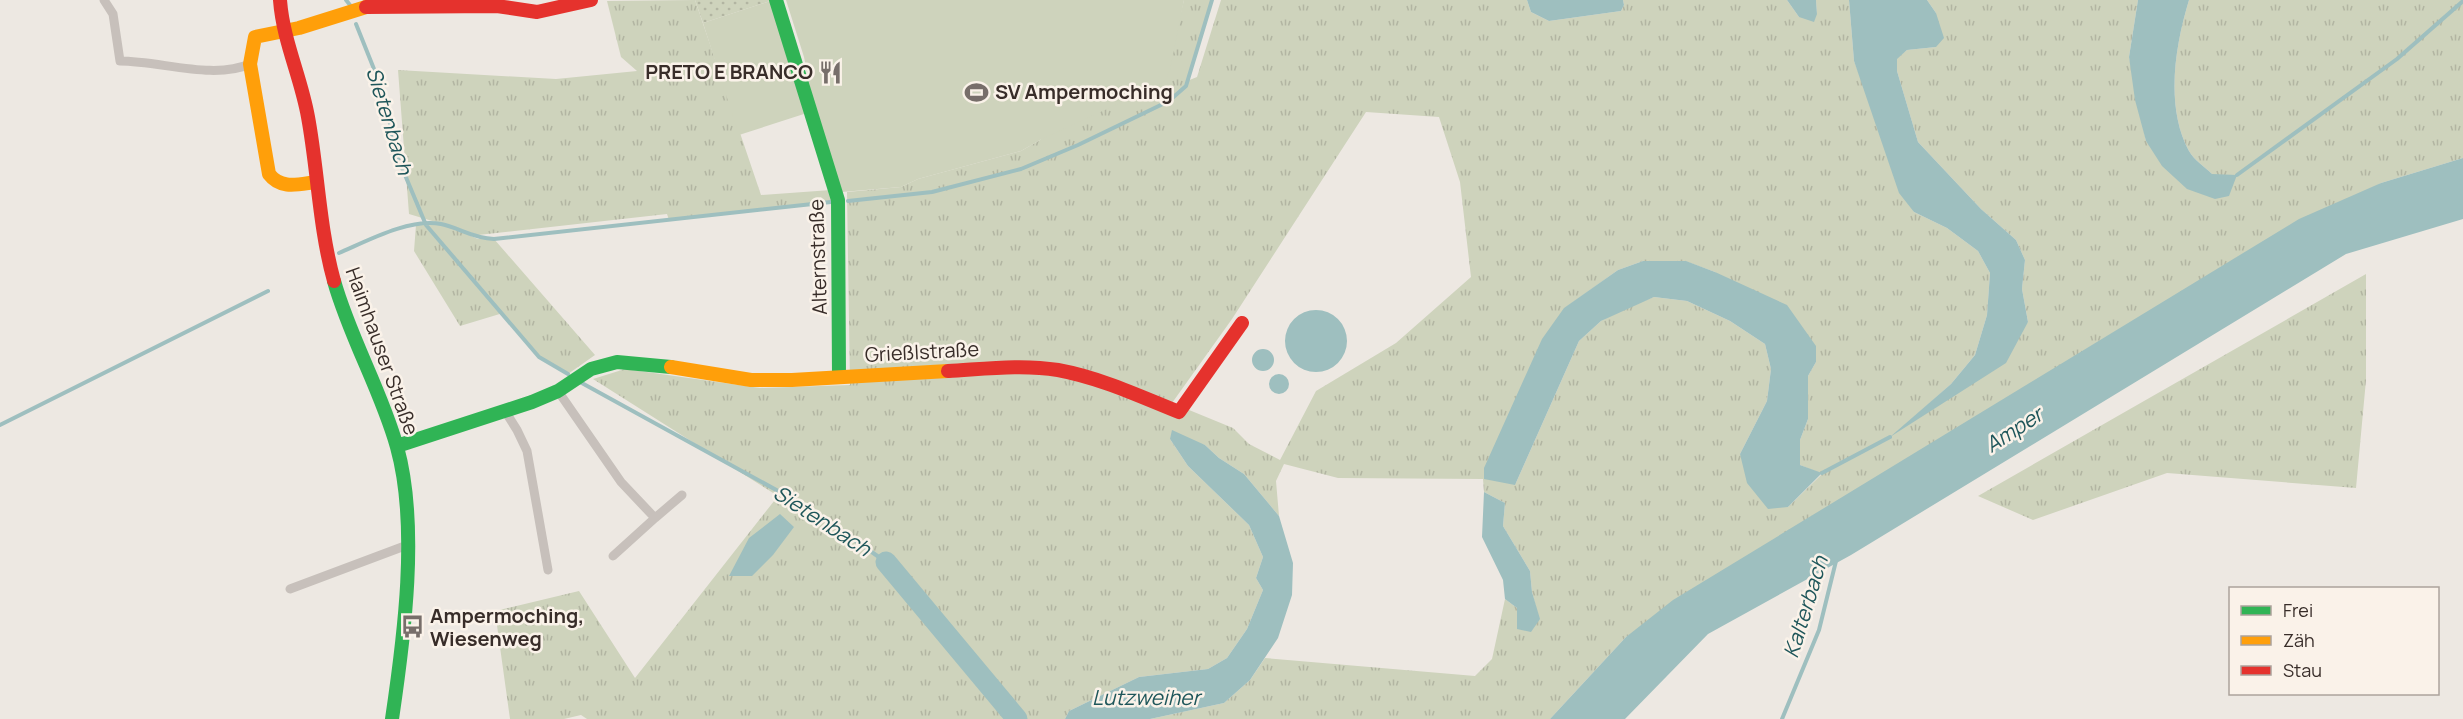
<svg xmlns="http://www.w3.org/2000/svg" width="2463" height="719" viewBox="0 0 2463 719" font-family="Manrope,sans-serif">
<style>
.grass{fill:url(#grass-tufts);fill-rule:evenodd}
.park{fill:url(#park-dots)}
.pitch{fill:#ced3bc}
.water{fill:#9ebfbf}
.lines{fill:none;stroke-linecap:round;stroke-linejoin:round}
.stream{stroke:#9ebfbf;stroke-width:4}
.river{stroke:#9ebfbf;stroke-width:21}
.street{stroke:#c7c0bb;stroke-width:9}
.fast{stroke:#30b455;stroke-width:14}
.slow{stroke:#ff9f0a;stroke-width:14}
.jam{stroke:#e5322d;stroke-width:14}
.labels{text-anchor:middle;stroke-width:5;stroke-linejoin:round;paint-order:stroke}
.poi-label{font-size:20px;font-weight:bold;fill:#382d29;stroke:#faf2e9;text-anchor:start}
.street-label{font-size:20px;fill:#382d29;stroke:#faf2e9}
.water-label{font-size:21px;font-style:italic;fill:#1e565a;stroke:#faf2e9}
</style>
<defs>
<pattern id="grass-tufts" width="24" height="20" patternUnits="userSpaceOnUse" patternTransform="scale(1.5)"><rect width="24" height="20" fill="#ced3bc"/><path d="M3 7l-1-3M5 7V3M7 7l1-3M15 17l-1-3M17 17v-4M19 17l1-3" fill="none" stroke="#b2b5a2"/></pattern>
<pattern id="park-dots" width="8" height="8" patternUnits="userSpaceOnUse" patternTransform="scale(1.5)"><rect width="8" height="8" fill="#ced3bc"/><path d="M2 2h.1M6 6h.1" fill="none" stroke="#b2b5a2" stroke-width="1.8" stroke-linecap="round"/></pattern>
</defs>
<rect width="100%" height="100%" fill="#ede8e2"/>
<!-- grass -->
<path class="grass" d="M 695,0 L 761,195 L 831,190 L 831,202 L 669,220 L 667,214 L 478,235 L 446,225 L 478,239 L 494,239 L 595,355 L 568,374 L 541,358 L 503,313 L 460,326 L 414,251 L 416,225 L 439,223 L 409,214 L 398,70 L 556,79 L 637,71 L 621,57 L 607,1 Z
M 1184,0 L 1212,0 L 1187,81 L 1197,77 L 1221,0 L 1527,0 L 1531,12 L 1549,21 L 1621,11 L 1624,5 L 1623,0 L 1787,0 L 1799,17 L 1817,14 L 1816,0 L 1849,0 L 1854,61 L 1914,212 L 1947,228 L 1978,251 L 1990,273 L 1987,315 L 1975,355 L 1951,384 L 1895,434 L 2028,322 L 2022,289 L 2025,260 L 2016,240 L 1981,209 L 1918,142 L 1897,71 L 1897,58 L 1907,50 L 1936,47 L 1936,13 L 1927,0 L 2138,0 L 2129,57 L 2146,141 L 2212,174 C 2205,167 2194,160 2189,151 C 2165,107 2175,46 2189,0 L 2463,0 L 2463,158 L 2381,183 L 1626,637 L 1550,719 L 1150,719 L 1224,703 L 1250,680 L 1265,658 L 1475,676 L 1492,659 L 1505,599 L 1517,608 L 1539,619 L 1532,592 L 1530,571 L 1503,526 L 1505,503 L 1484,492 L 1483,479 L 1338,478 L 1284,464 L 1276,481 L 1279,516 L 1244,474 L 1219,458 L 1205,445 L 1170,439 L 1188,466 L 1249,525 L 1263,557 L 1256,578 L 1263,590 L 1247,629 L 1227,658 L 1208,669 L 1139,677 L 1069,711 L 1065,719 L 587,719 L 581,715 L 564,719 L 510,719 L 495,611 L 579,591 L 635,678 L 778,496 L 593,379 L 625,369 L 760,388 L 850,385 L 847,192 L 901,187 L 918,179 L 1021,151 L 1040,140 L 1178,24 ZM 1366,112 L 1439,117 L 1460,182 L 1471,277 L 1396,343 L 1316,391 L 1280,460 L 1249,444 L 1233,428 L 1172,403 L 1232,319 ZM 1643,261 L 1685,261 L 1715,272 L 1816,362 L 1808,376 L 1808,419 L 1800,440 L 1800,465 L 1822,474 L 1788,507 L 1740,454 L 1767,401 L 1771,369 L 1765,344 L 1730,321 L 1687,301 L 1654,297 L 1627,307 L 1601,321 L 1579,341 L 1515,485 L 1565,308 L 1618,270 Z
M 2366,274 L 2366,380 L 2356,488 L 2167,473 L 2033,520 L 1978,496 Z"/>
<!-- park -->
<path class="park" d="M 695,0 L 770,0 L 770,1 L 703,23 Z"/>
<!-- pitch -->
<path class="pitch" d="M 786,0 L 1184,0 L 1170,70 L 1165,81 L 1152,88 L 1040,140 L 1021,151 L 918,179 L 901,187 L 842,192 L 812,97 L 804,57 Z
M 770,1 L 807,113 L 739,135 L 703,23 Z"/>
<!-- water -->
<path class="water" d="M 1527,0 L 1623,0 L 1624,5 L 1621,11 L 1549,21 L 1531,12 Z
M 1787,0 L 1816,0 L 1817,14 L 1814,22 L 1799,17 Z
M 1849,0 L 1927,0 L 1936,13 L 1944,38 L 1936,47 L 1907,50 L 1897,59 L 1897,71 L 1918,142 L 1981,209 L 2016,240 L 2025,260 L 2022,289 L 2028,322 L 2006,363 L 1890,437 L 1951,384 L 1975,355 L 1987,315 L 1990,273 L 1978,251 L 1947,228 L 1914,212 L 1899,193 L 1854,61 Z
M 2138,0 L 2189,0 C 2175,46 2165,107 2189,151 C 2194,160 2205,167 2212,174 L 2237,175 L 2229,196 L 2215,199 L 2187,189 L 2162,166 L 2146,141 L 2135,100 L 2129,57 Z
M 2463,158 L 2463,219 L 2346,254 L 1851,555 L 1708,634 L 1625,719 L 1550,719 L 1626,637 L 1673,600 L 2299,219 L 2381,183 Z
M 1643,261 L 1686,261 L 1715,272 L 1787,305 L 1816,346 L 1816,362 L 1808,376 L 1808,419 L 1800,440 L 1800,465 L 1822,473 L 1788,507 L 1768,509 L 1747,483 L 1740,454 L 1767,401 L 1771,369 L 1765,344 L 1730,321 L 1687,301 L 1654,297 L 1601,321 L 1579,341 L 1515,485 L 1484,479 L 1484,468 L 1542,339 L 1564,308 L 1618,270 Z
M1285 341a31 31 0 1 1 62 0a31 31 0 1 1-62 0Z
M1252 360a11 11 0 1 1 22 0a11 11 0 1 1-22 0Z
M1269 384a10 10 0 1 1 20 0a10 10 0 1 1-20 0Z
M 1172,430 L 1205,445 L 1219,458 L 1244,474 L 1279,516 L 1293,563 L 1292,595 L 1278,638 L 1250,680 L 1224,703 L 1150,719 L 1065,719 L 1069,711 L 1139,677 L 1208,669 L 1227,658 L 1247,629 L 1263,590 L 1256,578 L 1263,557 L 1249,525 L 1188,466 L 1170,439 Z
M 1484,492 L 1505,503 L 1503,526 L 1530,571 L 1532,592 L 1540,619 L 1531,632 L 1517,629 L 1517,608 L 1505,599 L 1503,580 L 1482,537 Z
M 780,514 L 794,527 L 773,555 L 752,576 L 729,576 L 749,538 Z"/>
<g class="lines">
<!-- stream -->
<path class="stream" d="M 346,0 L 350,5
M 356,24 L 388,104 L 392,144 L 426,225 L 539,357 L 568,374
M 2237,175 L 2397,59 L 2463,1
M 848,201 L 932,192 L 1021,169 L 1078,145 L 1169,101 L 1186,86 L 1212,0
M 339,253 C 367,241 409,218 441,224 C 460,228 472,238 494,239 L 831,202
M 580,382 L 809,508 L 886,562
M 0,425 L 268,291
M 1822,473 L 1890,437
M 1782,719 L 1819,630 L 1836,561"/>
<!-- river -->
<path class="river" d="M 886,562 L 1017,719"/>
<!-- street -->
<path class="street" d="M 104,0 L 113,14 L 120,61 C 161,61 213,80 250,64
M 558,391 L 621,482 L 655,518 L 613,556
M 505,411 L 517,430 L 527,451 L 548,570
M 655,518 L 682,495
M 290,589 L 402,547 L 408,549"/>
<!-- fast -->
<path class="fast" d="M 776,0 L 838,200 L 839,376
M 334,281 C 350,338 381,390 397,447 C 419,526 404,638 392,719
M 397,446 L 532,402 L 558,391 L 591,369 L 617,362 L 671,367"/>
<!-- slow -->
<path class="slow" d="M 316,182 C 299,184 281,190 269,174 L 250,64 L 255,37 L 299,28 L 366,7
M 671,367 L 751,380 L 792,380 L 948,371"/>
<!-- jam -->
<path class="jam" d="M 280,0 C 283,41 301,77 308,117 C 318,171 319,227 334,281
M 366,7 L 497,6 L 537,12 L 591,0
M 948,371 C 984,369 1022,364 1058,370 C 1101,378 1139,396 1179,412 L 1242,323"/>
</g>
<!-- icons -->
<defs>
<symbol id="restaurant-bare" viewBox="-9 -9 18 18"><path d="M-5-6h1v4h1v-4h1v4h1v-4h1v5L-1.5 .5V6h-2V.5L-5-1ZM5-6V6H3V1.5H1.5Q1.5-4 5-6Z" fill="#776e6a" stroke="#faf2e9" stroke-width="2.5" paint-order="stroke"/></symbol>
<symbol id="stadium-bare" viewBox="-9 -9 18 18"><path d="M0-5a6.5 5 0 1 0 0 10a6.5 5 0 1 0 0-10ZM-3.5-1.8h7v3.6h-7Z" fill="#776e6a" stroke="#faf2e9" stroke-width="2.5" paint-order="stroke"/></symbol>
<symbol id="bus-bare" viewBox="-9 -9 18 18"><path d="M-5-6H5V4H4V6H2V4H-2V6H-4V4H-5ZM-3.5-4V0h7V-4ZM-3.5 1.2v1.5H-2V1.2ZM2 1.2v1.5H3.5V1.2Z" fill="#776e6a" stroke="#faf2e9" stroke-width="2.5" paint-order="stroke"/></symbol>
</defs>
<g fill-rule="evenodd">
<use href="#restaurant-bare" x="814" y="56" width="33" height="33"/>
<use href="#stadium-bare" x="960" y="76" width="33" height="33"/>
<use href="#bus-bare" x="396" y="610" width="33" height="33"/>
</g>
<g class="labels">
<!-- poi labels -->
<g class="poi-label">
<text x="813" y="79" text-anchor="end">PRETO E BRANCO</text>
<text x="995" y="99">SV Ampermoching</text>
<text x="430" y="623">Ampermoching,<tspan x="430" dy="23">Wiesenweg</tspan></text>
</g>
<!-- street labels -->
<g class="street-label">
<text transform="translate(818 257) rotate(-92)" y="7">Alternstraße</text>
<text transform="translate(382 351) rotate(70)" y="7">Haimhauser Straße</text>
<text transform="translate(922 352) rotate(-3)" y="7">Grießlstraße</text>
</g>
<!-- water labels -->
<g class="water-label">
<text transform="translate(389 121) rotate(73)" y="7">Sietenbach</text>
<text transform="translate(2014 430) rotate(-33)" y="7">Amper</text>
<text transform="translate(822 521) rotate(33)" y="7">Sietenbach</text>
<text transform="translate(1806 607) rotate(-73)" y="7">Kalterbach</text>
<text x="1146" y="705">Lutzweiher</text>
</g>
</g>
<!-- legend -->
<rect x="2229" y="587" width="210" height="108" fill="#faf2e9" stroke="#aca39c" stroke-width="1.5"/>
<rect x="2241" y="606" width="30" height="9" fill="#30b455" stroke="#aca39c" stroke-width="1.5"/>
<text x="2283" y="617" font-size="18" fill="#382d29">Frei</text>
<rect x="2241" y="636" width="30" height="9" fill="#ff9f0a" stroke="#aca39c" stroke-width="1.5"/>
<text x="2283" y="647" font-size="18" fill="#382d29">Zäh</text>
<rect x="2241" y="666" width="30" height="9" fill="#e5322d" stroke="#aca39c" stroke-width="1.5"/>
<text x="2283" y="677" font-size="18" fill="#382d29">Stau</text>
</svg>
